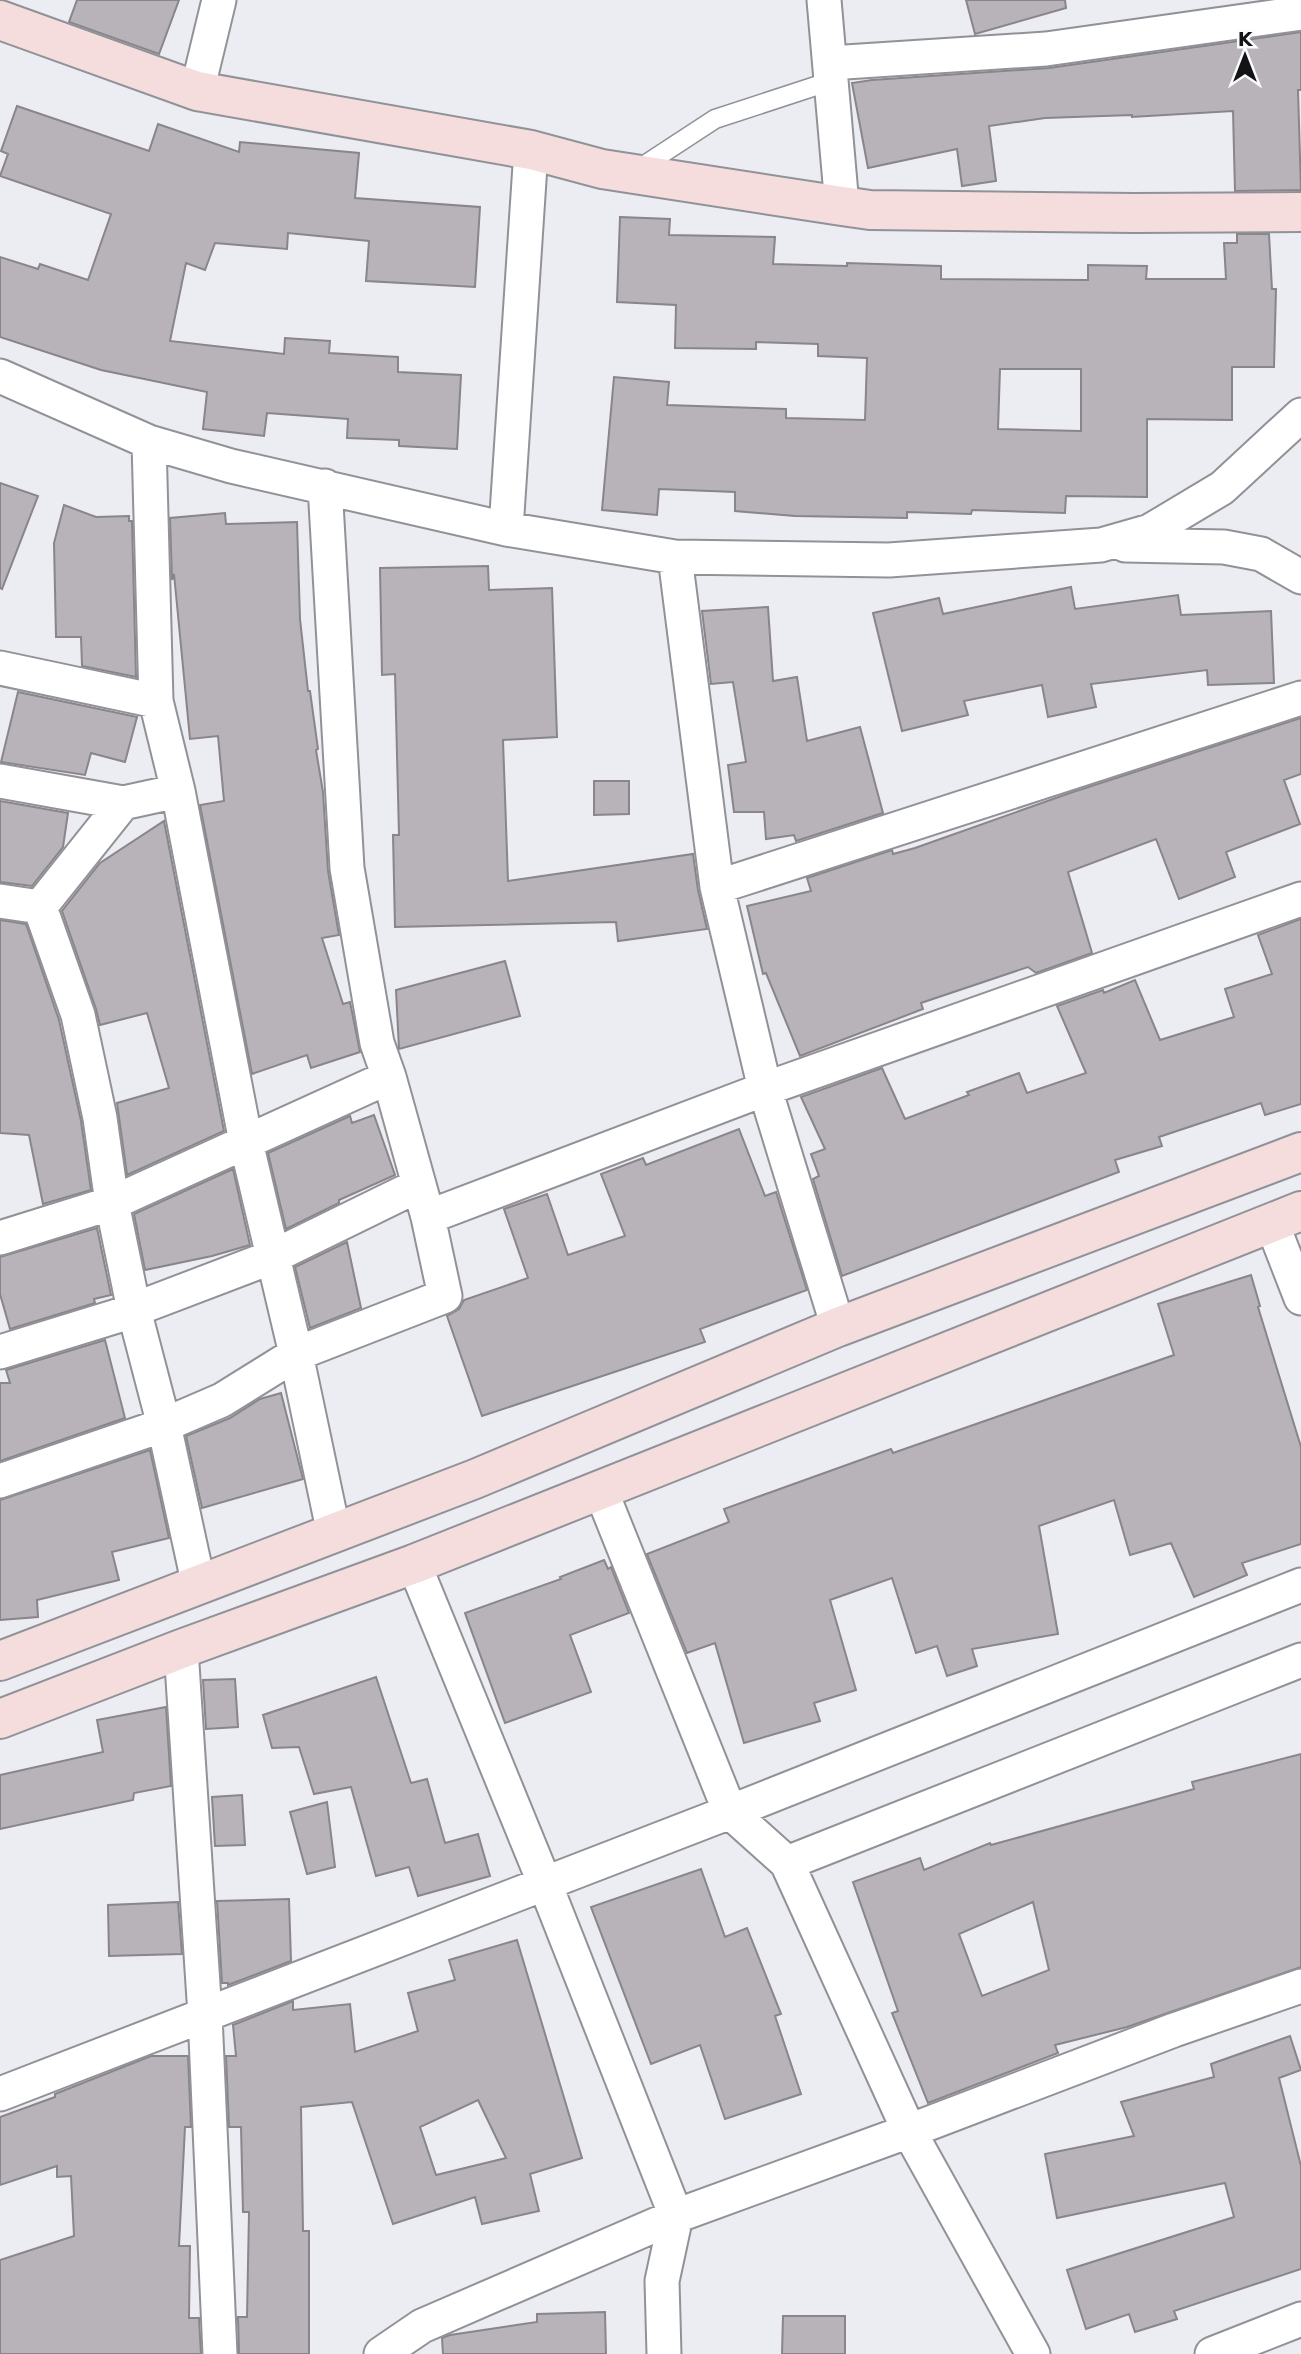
<svg xmlns="http://www.w3.org/2000/svg" width="1301" height="2354" viewBox="0 0 1301 2354" font-family="'DejaVu Sans',sans-serif">
<style>
.building{fill:#b7b3b8;stroke:#89858a;stroke-width:2;fill-rule:evenodd}
.lines{fill:none;stroke-linecap:round;stroke-linejoin:round}
.lane-casing{stroke:#919298;stroke-width:21}
.street-casing{stroke:#919298;stroke-width:37}
.secondary-casing{stroke:#919298;stroke-width:42}
.lane{stroke:#fff;stroke-width:18}
.street{stroke:#fff;stroke-width:33}
.secondary{stroke:#f4dddc;stroke-width:38}
</style>
<rect width="100%" height="100%" fill="#ecedf3"/>
<!-- building -->
<path class="building" d="M 77,0 L 179,0 L 159,54 L 69,22 Z
M 966,0 L 1065,0 L 1066,8 L 975,34 Z
M 1301,32 L 1301,90 L 1298,90 L 1301,190 L 1235,191 L 1233,111 L 1132,117 L 1132,115 L 1045,118 L 989,126 L 996,181 L 962,186 L 957,149 L 868,168 L 852,83 L 872,80 L 1049,68 Z
M 17,106 L 149,151 L 158,124 L 239,152 L 240,142 L 359,153 L 355,198 L 480,207 L 475,287 L 366,281 L 369,241 L 288,233 L 287,249 L 215,243 L 205,270 L 186,263 L 170,341 L 284,354 L 285,338 L 330,341 L 329,353 L 398,357 L 398,372 L 461,375 L 457,449 L 399,446 L 399,440 L 347,438 L 348,419 L 267,413 L 264,436 L 203,429 L 207,392 L 101,370 L 0,337 L 0,257 L 38,269 L 40,264 L 88,280 L 111,214 L 0,176 L 8,154 L 1,151 Z
M 620,217 L 670,219 L 669,235 L 775,237 L 773,264 L 847,266 L 847,263 L 941,266 L 941,279 L 1088,280 L 1088,265 L 1147,266 L 1146,279 L 1226,279 L 1224,243 L 1237,243 L 1237,234 L 1269,234 L 1272,289 L 1276,289 L 1274,367 L 1232,367 L 1232,420 L 1147,419 L 1147,497 L 1066,496 L 1065,513 L 972,510 L 971,514 L 907,512 L 907,518 L 795,516 L 735,511 L 735,492 L 659,489 L 657,515 L 602,510 L 614,377 L 669,382 L 667,405 L 786,409 L 786,418 L 865,420 L 867,358 L 818,356 L 818,344 L 756,342 L 756,349 L 675,348 L 676,305 L 617,302 ZM 1000,369 L 1081,369 L 1081,431 L 998,429 Z
M 0,483 L 38,496 L 2,589 L 0,588 Z
M 64,505 L 96,517 L 129,516 L 129,521 L 132,521 L 136,677 L 82,666 L 81,637 L 56,637 L 54,543 Z
M 225,513 L 226,524 L 297,522 L 300,619 L 308,691 L 310,691 L 318,749 L 316,750 L 323,792 L 328,871 L 339,935 L 322,938 L 343,1004 L 350,1002 L 360,1052 L 311,1068 L 307,1055 L 252,1074 L 200,805 L 224,801 L 218,736 L 190,739 L 174,574 L 172,580 L 170,518 Z
M 488,566 L 489,590 L 552,588 L 557,737 L 503,740 L 508,881 L 693,854 L 698,890 L 707,929 L 618,941 L 616,922 L 395,927 L 393,835 L 399,835 L 395,674 L 382,675 L 380,568 Z
M 1071,587 L 1075,609 L 1178,595 L 1181,615 L 1271,611 L 1274,683 L 1208,685 L 1207,670 L 1091,684 L 1096,707 L 1048,717 L 1042,685 L 964,701 L 968,715 L 902,731 L 873,613 L 939,598 L 943,614 Z
M 768,607 L 773,681 L 797,677 L 807,741 L 860,727 L 883,813 L 796,841 L 794,835 L 766,839 L 764,812 L 734,812 L 728,765 L 746,762 L 733,682 L 711,684 L 702,611 Z
M 18,692 L 137,717 L 125,762 L 91,753 L 85,775 L 1,762 Z
M 1301,718 L 1301,774 L 1284,780 L 1300,824 L 1226,852 L 1235,877 L 1179,899 L 1156,839 L 1068,872 L 1092,953 L 1036,973 L 1028,967 L 921,1003 L 923,1009 L 800,1056 L 766,973 L 763,974 L 747,906 L 811,891 L 807,878 L 892,850 L 893,854 L 915,848 L 1070,793 Z
M 594,781 L 629,781 L 629,814 L 594,815 Z
M 0,801 L 68,813 L 63,847 L 32,886 L 0,882 Z
M 164,821 L 224,1131 L 127,1175 L 117,1103 L 169,1088 L 147,1013 L 100,1025 L 96,1009 L 62,911 L 100,863 Z
M 1301,919 L 1301,1104 L 1265,1115 L 1261,1103 L 1159,1137 L 1162,1146 L 1115,1160 L 1119,1172 L 842,1276 L 813,1179 L 819,1176 L 811,1154 L 825,1149 L 801,1097 L 882,1068 L 905,1119 L 969,1095 L 967,1092 L 1019,1073 L 1027,1093 L 1086,1073 L 1057,1006 L 1103,990 L 1104,993 L 1135,980 L 1160,1040 L 1234,1017 L 1225,989 L 1272,974 L 1258,935 Z
M 0,920 L 26,924 L 59,1020 L 81,1121 L 91,1190 L 43,1204 L 29,1135 L 0,1133 Z
M 505,961 L 520,1016 L 399,1049 L 396,990 Z
M 374,1115 L 395,1175 L 339,1200 L 339,1203 L 286,1229 L 268,1153 L 350,1116 L 352,1123 Z
M 739,1129 L 765,1196 L 776,1192 L 807,1290 L 700,1329 L 705,1342 L 482,1416 L 447,1316 L 459,1309 L 464,1300 L 528,1278 L 504,1209 L 547,1194 L 568,1255 L 625,1236 L 601,1174 L 643,1158 L 646,1165 Z
M 233,1169 L 250,1245 L 212,1256 L 145,1270 L 134,1214 Z
M 97,1228 L 111,1295 L 94,1299 L 95,1303 L 10,1329 L 0,1294 L 0,1257 Z
M 347,1242 L 361,1308 L 310,1328 L 295,1267 Z
M 1251,1275 L 1260,1306 L 1258,1307 L 1301,1447 L 1301,1544 L 1242,1563 L 1247,1575 L 1194,1597 L 1171,1543 L 1130,1555 L 1114,1500 L 1039,1526 L 1058,1634 L 972,1649 L 977,1666 L 947,1676 L 937,1646 L 916,1653 L 892,1578 L 830,1600 L 856,1690 L 814,1703 L 820,1721 L 744,1743 L 715,1643 L 687,1653 L 647,1554 L 729,1522 L 724,1509 L 891,1449 L 893,1453 L 1174,1355 L 1158,1304 Z
M 105,1340 L 125,1418 L 0,1461 L 0,1383 L 10,1383 L 6,1370 Z
M 281,1393 L 303,1479 L 202,1508 L 186,1436 L 230,1418 L 260,1399 Z
M 150,1450 L 169,1538 L 112,1552 L 119,1580 L 37,1600 L 38,1617 L 0,1620 L 0,1500 Z
M 604,1560 L 608,1569 L 611,1567 L 629,1613 L 570,1635 L 591,1692 L 505,1723 L 465,1613 L 561,1579 L 560,1577 Z
M 376,1677 L 411,1783 L 427,1779 L 445,1843 L 478,1834 L 490,1876 L 418,1896 L 409,1867 L 376,1876 L 351,1787 L 314,1794 L 299,1747 L 272,1748 L 263,1715 Z
M 235,1679 L 238,1727 L 206,1729 L 203,1680 Z
M 166,1707 L 171,1786 L 134,1793 L 133,1800 L 0,1829 L 0,1775 L 103,1752 L 97,1720 Z
M 1301,1754 L 1301,1967 L 1127,2027 L 1055,2045 L 1058,2053 L 928,2103 L 892,2013 L 898,2011 L 853,1882 L 920,1858 L 924,1870 L 990,1843 L 991,1845 L 1194,1789 L 1192,1782 ZM 1033,1902 L 1049,1970 L 982,1996 L 959,1934 Z
M 242,1795 L 245,1845 L 215,1846 L 212,1797 Z
M 327,1802 L 335,1867 L 307,1874 L 290,1812 Z
M 701,1869 L 725,1937 L 747,1928 L 781,2014 L 775,2016 L 801,2094 L 725,2119 L 700,2045 L 651,2064 L 591,1907 Z
M 289,1899 L 291,1961 L 228,1985 L 228,1983 L 222,1983 L 217,1901 Z
M 178,1902 L 182,1954 L 109,1956 L 108,1905 Z
M 517,1940 L 582,2158 L 530,2174 L 539,2211 L 482,2224 L 475,2197 L 393,2224 L 352,2102 L 301,2107 L 303,2231 L 309,2231 L 309,2354 L 239,2354 L 238,2317 L 247,2317 L 249,2212 L 243,2212 L 241,2127 L 229,2127 L 226,2056 L 236,2056 L 233,2025 L 293,2001 L 293,2010 L 350,2004 L 355,2052 L 418,2031 L 408,1993 L 455,1980 L 449,1960 ZM 478,2100 L 506,2158 L 436,2175 L 420,2127 Z
M 1290,2036 L 1301,2070 L 1279,2078 L 1301,2166 L 1301,2269 L 1174,2311 L 1177,2319 L 1135,2332 L 1129,2314 L 1086,2329 L 1067,2270 L 1234,2217 L 1225,2183 L 1057,2218 L 1045,2154 L 1134,2136 L 1121,2102 L 1214,2077 L 1211,2064 Z
M 151,2056 L 188,2056 L 191,2127 L 185,2127 L 179,2246 L 190,2246 L 189,2318 L 199,2318 L 201,2354 L 0,2354 L 0,2260 L 74,2236 L 71,2176 L 57,2177 L 57,2166 L 0,2185 L 0,2117 L 55,2097 L 55,2094 Z
M 605,2312 L 606,2354 L 443,2354 L 442,2338 L 450,2335 L 537,2322 L 537,2314 Z
M 783,2316 L 845,2316 L 845,2354 L 782,2354 Z"/>
<g class="lines">
<defs>
<path id="lane" d="M 637,170 L 715,119 L 831,81"/>
<path id="street" d="M 824,0 L 842,206
M 830,63 L 1046,49 L 1301,13
M 197,91 L 219,0
M 0,376 L 149,442 L 231,466 L 506,529 L 675,557 L 889,560 L 1101,545 L 1150,531 L 1222,488 L 1301,415
M 149,442 L 156,701 L 178,791 L 246,1142 L 296,1354 L 334,1534
M 506,529 L 531,150
M 1125,545 L 1224,547 L 1261,554 L 1301,577
M 675,557 L 717,887 L 765,1089 L 838,1327
M 0,668 L 156,701
M 0,781 L 123,803 L 178,791
M 717,887 L 1301,698
M 0,901 L 40,907 L 123,803
M 40,907 L 78,1015 L 100,1118 L 112,1203 L 134,1310 L 164,1425 L 199,1586
M 428,1217 L 765,1089 L 1301,899
M 1271,1221 L 1301,1298
M 0,1238 L 112,1203 L 389,1077
M 0,1352 L 117,1316 L 272,1257 L 419,1185
M 0,1481 L 164,1425 L 222,1400 L 296,1354 L 445,1296 L 428,1217 L 389,1077 L 377,1043 L 347,868 L 325,486
M 601,1491 L 730,1812 L 787,1863 L 909,2131 L 1033,2354
M 414,1564 L 545,1884 L 676,2216 L 662,2281 L 664,2354
M 181,1649 L 205,2015 L 220,2354
M 787,1863 L 1301,1660
M 0,2094 L 730,1812 L 1301,1585
M 381,2354 L 422,2326 L 676,2216 L 909,2131 L 1174,2030 L 1301,1986
M 1212,2354 L 1301,2319"/>
<path id="secondary" d="M 0,20 L 197,91 L 531,150 L 602,169 L 842,206 L 870,210 L 1134,213 L 1301,212
M 0,1661 L 475,1479 L 838,1327 L 1301,1152
M 0,1719 L 181,1649 L 414,1564 L 1301,1211"/>
</defs>
<!-- lane casing -->
<use href="#lane" class="lane-casing"/>
<!-- street casing -->
<use href="#street" class="street-casing"/>
<!-- secondary casing -->
<use href="#secondary" class="secondary-casing"/>
<!-- lane -->
<use href="#lane" class="lane"/>
<!-- street -->
<use href="#street" class="street"/>
<!-- secondary -->
<use href="#secondary" class="secondary"/>
</g>
<!-- north arrow -->
<g transform="translate(1245 56)" stroke="#fafbfe" stroke-width="5" paint-order="stroke">
<path d="M0-5L12 26L0 18L-12 26Z" fill="#131315"/>
<text y="-10" font-size="19" font-weight="bold" text-anchor="middle" fill="#131315">K</text>
</g>
</svg>
